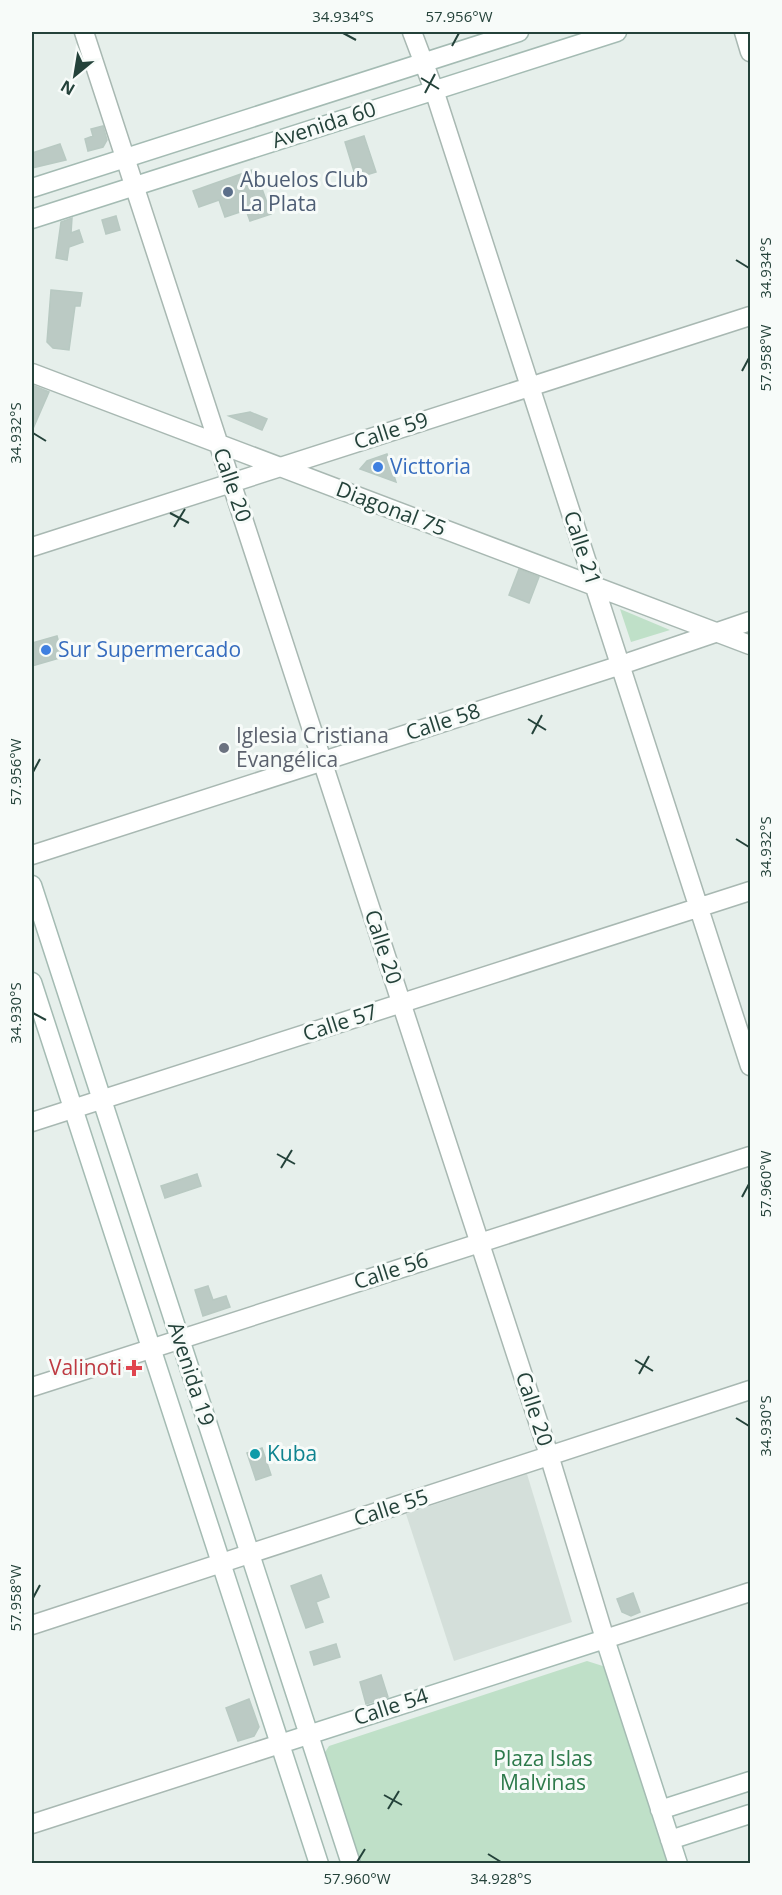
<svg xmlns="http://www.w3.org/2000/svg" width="782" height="1895" viewBox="0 0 782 1895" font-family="'Open Sans',sans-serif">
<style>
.built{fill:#d4dfda}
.green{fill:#bfe0c8}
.building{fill:#bbcac4;stroke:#b8c9c2;stroke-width:1.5}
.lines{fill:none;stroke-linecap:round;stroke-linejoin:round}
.street-casing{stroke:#a8b8b2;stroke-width:21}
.secondary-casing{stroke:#a4bbb3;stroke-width:21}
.street{stroke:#fff;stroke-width:18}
.secondary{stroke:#fff;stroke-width:18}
.ticks{fill:none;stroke:#24423a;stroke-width:2}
.service-dot{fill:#5c6f8a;stroke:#f7fbf9;stroke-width:2}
.shop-dot{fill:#3f7fe0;stroke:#f7fbf9;stroke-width:2}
.worship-dot{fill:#6b7280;stroke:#f7fbf9;stroke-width:2}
.health-dot{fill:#e0444e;stroke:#f7fbf9;stroke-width:2}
.culture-dot{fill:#0f9aa8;stroke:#f7fbf9;stroke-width:2}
.labels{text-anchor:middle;stroke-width:6;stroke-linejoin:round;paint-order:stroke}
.street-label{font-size:21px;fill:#24423a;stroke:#f7fbf9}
.service-label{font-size:21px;fill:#4e5e75;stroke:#f7fbf9;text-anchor:start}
.shop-label{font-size:21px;fill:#366cbe;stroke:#f7fbf9;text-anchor:start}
.worship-label{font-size:21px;fill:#5b616d;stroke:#f7fbf9;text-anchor:start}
.health-label{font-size:21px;fill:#be3a42;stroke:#f7fbf9;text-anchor:end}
.culture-label{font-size:21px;fill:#0d838f;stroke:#f7fbf9;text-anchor:start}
.park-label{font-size:21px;fill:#2d7a4b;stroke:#f7fbf9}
.neatline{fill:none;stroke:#24423a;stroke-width:2}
.ticks-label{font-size:15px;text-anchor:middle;fill:#24423a}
</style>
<rect width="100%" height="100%" fill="#e6efeb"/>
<!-- built -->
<path class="built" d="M 527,1474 L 572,1622 L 454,1661 L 406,1514 Z"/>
<!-- green -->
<path class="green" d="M 620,609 L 670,630 L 631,642 Z
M 587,1661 L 606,1667 L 668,1863 L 357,1863 L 322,1757 L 329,1746 Z"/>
<!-- building -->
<path class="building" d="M 103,126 L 107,140 L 103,147 L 88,151 L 85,139 L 93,136 L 91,129 Z
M 364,136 L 376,172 L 356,178 L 345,142 Z
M 60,144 L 66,160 L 32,168 L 32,153 Z
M 255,169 L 271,214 L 250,221 L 246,210 L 225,217 L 219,200 L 199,207 L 193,191 Z
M 116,216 L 120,230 L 106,234 L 102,220 Z
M 72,218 L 71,233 L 79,230 L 83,242 L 69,247 L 67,260 L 56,258 L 61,222 Z
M 51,290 L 82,293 L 80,306 L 75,306 L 69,350 L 53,348 L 47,342 Z
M 32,385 L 49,392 L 32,431 Z
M 250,412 L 267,419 L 262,430 L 229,416 Z
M 387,454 L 396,482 L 360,469 L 367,461 Z
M 519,569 L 539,577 L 529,603 L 509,595 Z
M 57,636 L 63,657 L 32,666 L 32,643 Z
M 197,1174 L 201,1186 L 165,1198 L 161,1186 Z
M 208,1286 L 213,1300 L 226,1296 L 230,1307 L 203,1316 L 195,1290 Z
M 262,1448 L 271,1475 L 256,1480 L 247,1453 Z
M 321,1575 L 329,1597 L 316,1602 L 323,1622 L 306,1628 L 291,1586 Z
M 633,1593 L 640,1612 L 631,1616 L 622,1612 L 617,1599 Z
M 336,1644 L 340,1657 L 314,1665 L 310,1652 Z
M 381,1675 L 388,1697 L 366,1704 L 360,1682 Z
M 249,1699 L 259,1727 L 254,1736 L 238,1741 L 226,1708 Z"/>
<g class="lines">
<defs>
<path id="street" d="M 84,32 L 549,1455 L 605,1639 L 750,1592
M 412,32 L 434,90 L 750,1066
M 744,32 L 750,52
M 32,373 L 750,645
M 32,547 L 750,316
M 32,855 L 621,665 L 750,621
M 32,1122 L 750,891
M 32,1387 L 750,1156
M 32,1625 L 750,1390
M 32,1824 L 280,1744"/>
<path id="secondary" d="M 32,188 L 519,32
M 32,219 L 617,32
M 32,885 L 351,1864
M 32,982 L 319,1864
M 280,1744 L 605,1639 L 678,1864
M 660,1810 L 750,1781
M 670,1840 L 750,1814"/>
</defs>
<!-- street casing -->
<use href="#street" class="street-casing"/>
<!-- secondary casing -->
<use href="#secondary" class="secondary-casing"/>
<!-- street -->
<use href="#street" class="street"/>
<!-- secondary -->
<use href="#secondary" class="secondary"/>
</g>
<!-- ticks -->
<path class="ticks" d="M 343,33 L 356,40M 452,46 L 459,33M 421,78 L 439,89M 425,93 L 435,74M 736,260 L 749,268M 742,371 L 749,358M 33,433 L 46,441M 170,513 L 189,523M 174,527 L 185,509M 528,719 L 546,730M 532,734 L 542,715M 33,772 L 40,759M 736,839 L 749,847M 33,1013 L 46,1020M 277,1154 L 295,1164M 281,1168 L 292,1150M 742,1197 L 749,1184M 635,1360 L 653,1371M 639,1374 L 649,1356M 736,1418 L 749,1426M 33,1598 L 40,1585M 384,1795 L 402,1805M 388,1809 L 399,1791M 488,1854 L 501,1862M 357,1862 L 365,1849"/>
<!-- markers -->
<circle class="service-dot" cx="228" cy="192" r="6"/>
<g class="shop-dot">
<circle cx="378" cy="467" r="6"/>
<circle cx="46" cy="650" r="6"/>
</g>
<circle class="worship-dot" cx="224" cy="748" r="6"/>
<path class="health-dot" d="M131 1359h6v6h6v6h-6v6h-6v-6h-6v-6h6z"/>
<circle class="culture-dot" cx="255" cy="1454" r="6"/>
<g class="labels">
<!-- street labels -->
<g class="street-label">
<text transform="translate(324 125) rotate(-18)" y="7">Avenida 60</text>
<text transform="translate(391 431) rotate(-18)" y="7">Calle 59</text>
<text transform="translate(232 485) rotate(71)" y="7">Calle 20</text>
<text transform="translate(391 509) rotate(21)" y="7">Diagonal 75</text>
<text transform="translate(582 548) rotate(72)" y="7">Calle 21</text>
<text transform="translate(443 722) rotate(-18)" y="7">Calle 58</text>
<text transform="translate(383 947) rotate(72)" y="7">Calle 20</text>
<text transform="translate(340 1023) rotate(-18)" y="7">Calle 57</text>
<text transform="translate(391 1271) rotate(-18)" y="7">Calle 56</text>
<text transform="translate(191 1374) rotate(72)" y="7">Avenida 19</text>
<text transform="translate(534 1409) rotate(72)" y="7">Calle 20</text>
<text transform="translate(391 1508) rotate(-18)" y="7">Calle 55</text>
<text transform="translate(391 1707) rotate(-18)" y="7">Calle 54</text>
</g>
<!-- service labels -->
<g class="service-label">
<text x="240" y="187">Abuelos Club<tspan x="240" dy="24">La Plata</tspan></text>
</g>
<!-- shop labels -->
<g class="shop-label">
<text x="390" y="474">Victtoria</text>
<text x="58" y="657">Sur Supermercado</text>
</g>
<!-- worship labels -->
<g class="worship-label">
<text x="236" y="743">Iglesia Cristiana<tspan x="236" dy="24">Evangélica</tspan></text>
</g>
<!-- health labels -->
<g class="health-label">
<text x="122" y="1375">Valinoti</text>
</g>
<!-- culture labels -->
<g class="culture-label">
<text x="267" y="1461">Kuba</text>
</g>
<!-- park labels -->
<g class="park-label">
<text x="543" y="1766">Plaza Islas<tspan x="543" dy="24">Malvinas</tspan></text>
</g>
</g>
<!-- border -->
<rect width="782" height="1895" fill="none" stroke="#f7fbf9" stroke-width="66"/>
<!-- north arrow -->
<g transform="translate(75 75) rotate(210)" stroke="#f7fbf9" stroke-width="4.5" paint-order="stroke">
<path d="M0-4.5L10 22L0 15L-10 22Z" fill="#24423a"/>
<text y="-9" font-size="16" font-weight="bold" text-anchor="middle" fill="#24423a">N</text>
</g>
<rect x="33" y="33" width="716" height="1829" class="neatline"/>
<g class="ticks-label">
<text x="343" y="22">34.934°S</text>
<text x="459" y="22">57.956°W</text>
<text transform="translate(766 268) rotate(-90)" y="5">34.934°S</text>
<text transform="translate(766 358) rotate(-90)" y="5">57.958°W</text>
<text transform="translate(16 433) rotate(-90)" y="5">34.932°S</text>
<text transform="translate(16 772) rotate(-90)" y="5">57.956°W</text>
<text transform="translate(766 847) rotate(-90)" y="5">34.932°S</text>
<text transform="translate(16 1013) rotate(-90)" y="5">34.930°S</text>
<text transform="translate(766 1184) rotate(-90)" y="5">57.960°W</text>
<text transform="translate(766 1426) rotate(-90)" y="5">34.930°S</text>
<text transform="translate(16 1598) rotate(-90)" y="5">57.958°W</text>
<text x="357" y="1884">57.960°W</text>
<text x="501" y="1884">34.928°S</text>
</g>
</svg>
